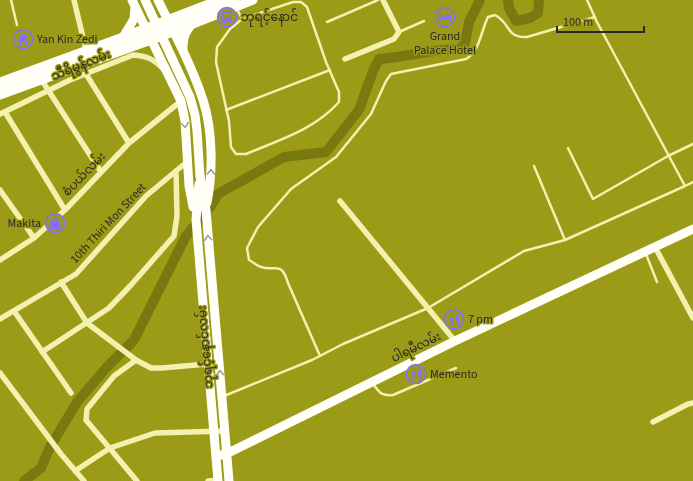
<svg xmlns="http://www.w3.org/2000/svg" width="693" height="481" viewBox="0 0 693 481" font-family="'Source Sans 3','Noto Sans Myanmar',sans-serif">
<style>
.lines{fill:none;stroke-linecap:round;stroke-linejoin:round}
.river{stroke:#78790f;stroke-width:10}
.service{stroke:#f2f1ad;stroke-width:2.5}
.minor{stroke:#f2f1ad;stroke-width:5.5}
.primary{stroke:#fffff8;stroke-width:9}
.primary-bridge{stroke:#fffff8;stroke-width:9}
.oneway{stroke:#9f9f9b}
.labels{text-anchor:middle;stroke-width:3;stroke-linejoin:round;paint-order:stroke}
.poi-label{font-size:12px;fill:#292929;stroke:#9c9b17;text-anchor:start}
.street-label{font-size:12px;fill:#292929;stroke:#9c9b17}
</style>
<rect width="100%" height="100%" fill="#9c9b17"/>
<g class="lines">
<!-- river -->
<path class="river" d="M 508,0 L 509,8 L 516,21 L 530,18 L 538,13 L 539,0
M 24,481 L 41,468 L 50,447 L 77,402 L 107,367 L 134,340 L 186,236 L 211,206 L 218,194 L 284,157 L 326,152 L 359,110 L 373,71 L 379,59 C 406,57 433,49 460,49 L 465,43 L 469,22 L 480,0"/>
<!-- service -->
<path class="service" d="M 11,0 L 17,25
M 587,0 L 597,22 L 685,186 L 693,182
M 293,2 L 301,2 L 307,7 L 326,62 L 339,92 L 339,102 C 314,130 279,140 246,154 L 236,154 L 231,147 L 229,121 L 216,62 L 217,47 L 230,29 L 242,19 Z
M 237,9 L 242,19
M 327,22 L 378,0
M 399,32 L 424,21
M 226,110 L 330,70
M 568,148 L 593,199 L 668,156 L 693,144
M 534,166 L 565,240
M 646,254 L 657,282
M 320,356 L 288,283 C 281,260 276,272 261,267 C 257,266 253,262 249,260 L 247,248 L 258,227 L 291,189 L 336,157 L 371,114 L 386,81 L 391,74 L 466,59 C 480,51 481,31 488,17 L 495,15 C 511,23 505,38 527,37 L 595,17
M 373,384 C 380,393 381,396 393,395 L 456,368
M 224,396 L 312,360 L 343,344 L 428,308 L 524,251 L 565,240 L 685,186"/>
<!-- minor -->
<path class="minor" d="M 74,0 L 86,50
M 345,59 L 394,39 L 399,32 L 383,0
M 86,74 L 129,143
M 41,79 L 101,172
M 5,112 L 65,210
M 0,114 L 70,80 L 133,55 C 147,56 154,59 163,69
M 0,190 L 34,238
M 340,201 L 455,341
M 655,247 L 693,318
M 0,260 L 34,238 L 65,210 L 129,143 L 181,101
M 61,282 L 87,323 L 136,360 L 151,368 L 162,368 L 207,364
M 14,311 L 71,393
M 0,319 L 76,274 L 146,196 L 188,161
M 42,352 L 109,308 L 131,285 L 174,236 L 177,216 L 176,171
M 136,360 L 114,376 L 87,409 L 86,420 L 137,481
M 0,373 L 61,454 L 84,481
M 653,422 L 688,404 L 693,403
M 75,471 L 110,448 L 155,433 L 225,431
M 208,481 L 218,480"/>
<!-- primary -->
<path class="primary" d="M 132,0 L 181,101 L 185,121 L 189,186 L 193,207
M 158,0 C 174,33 192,66 203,100 C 213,131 213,172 207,203
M 123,37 L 134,19 L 135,7
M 183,51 C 183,38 184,34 192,24
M 0,82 L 123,37 L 219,0
M 0,95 L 173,32 L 253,0
M 200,176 L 206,210 L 229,481
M 199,184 L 196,220 L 218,481
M 216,456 L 226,454 L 455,341 L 693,229"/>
<!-- primary-bridge -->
<path class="primary-bridge" d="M 145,0 L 190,97 L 195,115 L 197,131 L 200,176
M 0,88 L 37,74 L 115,46 L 235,0"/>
</g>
<!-- one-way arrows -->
<defs><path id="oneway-chevron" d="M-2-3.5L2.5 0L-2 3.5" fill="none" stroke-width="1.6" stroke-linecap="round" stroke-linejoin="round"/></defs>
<g class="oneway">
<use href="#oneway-chevron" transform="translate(185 125) rotate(82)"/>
<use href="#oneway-chevron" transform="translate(211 172) rotate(-88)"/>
<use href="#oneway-chevron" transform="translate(208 238) rotate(-94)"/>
<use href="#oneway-chevron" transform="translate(220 373) rotate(-94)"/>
</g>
<!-- icons -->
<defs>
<symbol id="bus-ring" viewBox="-11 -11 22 22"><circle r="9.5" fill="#9c9b17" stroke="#836eff" stroke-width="1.5"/><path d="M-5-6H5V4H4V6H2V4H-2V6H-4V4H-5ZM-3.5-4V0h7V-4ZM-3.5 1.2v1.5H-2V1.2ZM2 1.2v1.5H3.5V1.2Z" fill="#836eff"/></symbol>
<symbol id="hotel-ring" viewBox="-11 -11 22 22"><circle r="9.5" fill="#9c9b17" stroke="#836eff" stroke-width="1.5"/><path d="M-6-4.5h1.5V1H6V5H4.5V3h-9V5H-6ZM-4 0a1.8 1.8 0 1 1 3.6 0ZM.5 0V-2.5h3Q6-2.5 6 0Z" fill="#836eff"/></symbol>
<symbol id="temple-ring" viewBox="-11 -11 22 22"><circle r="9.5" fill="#9c9b17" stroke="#836eff" stroke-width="1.5"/><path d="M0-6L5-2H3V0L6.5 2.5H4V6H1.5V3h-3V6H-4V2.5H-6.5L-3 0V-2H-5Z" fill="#836eff"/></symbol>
<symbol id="shop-ring" viewBox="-11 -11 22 22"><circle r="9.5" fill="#9c9b17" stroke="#836eff" stroke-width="1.5"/><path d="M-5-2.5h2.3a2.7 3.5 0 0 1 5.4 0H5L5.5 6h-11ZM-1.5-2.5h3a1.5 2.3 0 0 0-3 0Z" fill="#836eff"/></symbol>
<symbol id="restaurant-ring" viewBox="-11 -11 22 22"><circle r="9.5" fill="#9c9b17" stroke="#836eff" stroke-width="1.5"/><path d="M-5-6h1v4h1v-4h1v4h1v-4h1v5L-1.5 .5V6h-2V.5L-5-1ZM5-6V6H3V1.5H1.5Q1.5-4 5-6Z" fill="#836eff"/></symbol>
</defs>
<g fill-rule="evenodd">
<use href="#bus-ring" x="216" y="6" width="22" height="22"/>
<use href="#hotel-ring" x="434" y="6" width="22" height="22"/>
<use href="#temple-ring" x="12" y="28" width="22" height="22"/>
<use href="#shop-ring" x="44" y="212" width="22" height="22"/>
<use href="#restaurant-ring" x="443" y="308" width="22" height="22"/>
<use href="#restaurant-ring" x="405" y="363" width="22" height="22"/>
</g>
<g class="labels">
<!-- poi labels -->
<g class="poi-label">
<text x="241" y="21">ဘုရင့်နောင်</text>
<text x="445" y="40" text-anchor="middle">Grand<tspan x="445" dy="14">Palace Hotel</tspan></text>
<text x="37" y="43">Yan Kin Zedi</text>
<text x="41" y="227" text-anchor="end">Makita</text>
<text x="468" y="323">7 pm</text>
<text x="430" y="378">Memento</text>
</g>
<!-- street labels -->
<g class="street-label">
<text transform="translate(81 65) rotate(-22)" y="4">သီရိမွန်လမ်း</text>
<text transform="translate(84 174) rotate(-46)" y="4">စံပယ်လမ်း</text>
<text transform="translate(108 223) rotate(-47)" y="4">10th Thiri Mon Street</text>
<text transform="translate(205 347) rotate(-95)" y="4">ဘုရင့်နောင်လမ်း</text>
<text transform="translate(416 347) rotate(-26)" y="4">ပါရမီလမ်း</text>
</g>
</g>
<!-- scale -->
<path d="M557 26v6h87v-6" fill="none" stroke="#292929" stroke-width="2"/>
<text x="563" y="26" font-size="12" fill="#292929" stroke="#9c9b17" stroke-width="3" paint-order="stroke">100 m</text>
</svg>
